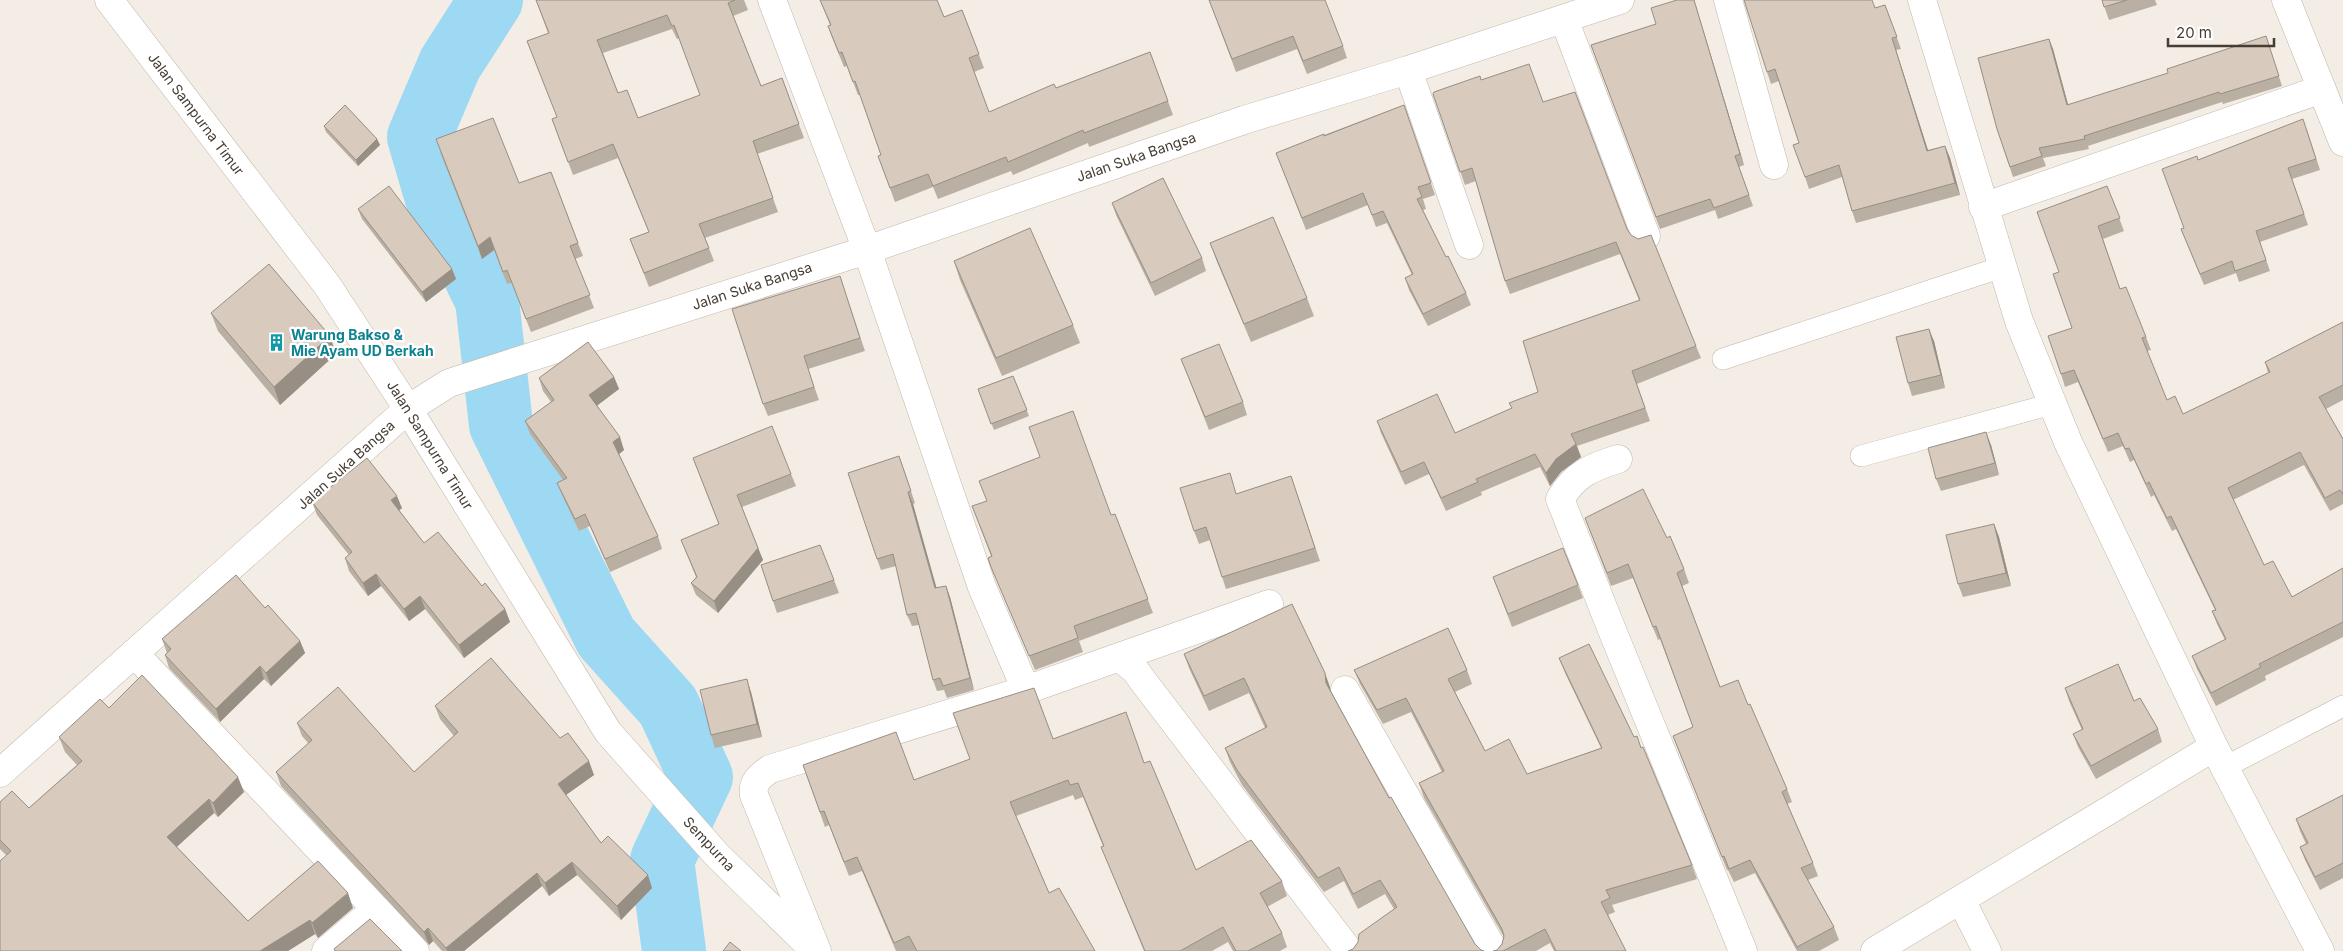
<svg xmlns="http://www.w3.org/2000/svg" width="2343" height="951" viewBox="0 0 2343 951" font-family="Inter,sans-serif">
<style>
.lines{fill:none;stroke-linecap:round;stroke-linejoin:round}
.river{stroke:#9ed9f3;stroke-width:64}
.service-casing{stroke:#c2b7aa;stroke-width:22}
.minor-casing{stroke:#c2b7aa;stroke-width:29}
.tertiary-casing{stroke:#c2b7aa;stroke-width:29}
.service{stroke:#fff;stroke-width:21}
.minor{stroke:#fff;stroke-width:28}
.tertiary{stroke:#fff;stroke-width:28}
.wall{fill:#baafa3;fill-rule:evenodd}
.shaded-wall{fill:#978e84}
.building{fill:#d8cbbd;stroke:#978e84;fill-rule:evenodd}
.labels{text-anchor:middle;stroke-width:4.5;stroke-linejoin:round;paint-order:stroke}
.street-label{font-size:14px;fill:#463d34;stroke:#fff}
.culture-label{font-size:14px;font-weight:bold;fill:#0d838f;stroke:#fff;text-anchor:start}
</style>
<rect width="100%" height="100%" fill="#f3ede5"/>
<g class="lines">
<!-- river -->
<path class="river" d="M 491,0 L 450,64 L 419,137 L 436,195 L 487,300 L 501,425 L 606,637 L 668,706 L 701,777 L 662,860 L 674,951"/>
<defs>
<path id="service" d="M 1723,359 L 2002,267
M 1861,456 L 2052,404
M 2225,767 L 2343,706"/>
<path id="minor" d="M 772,0 L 867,250 L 982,587 L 1026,690
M 1728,0 L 1774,165
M 1922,0 L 2019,321 L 2068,442 L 2214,747 L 2320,951
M 2286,0 L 2343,142
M 1564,19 L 1646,236
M 1408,70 L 1469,245
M 1983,207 L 2322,89
M 1618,459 C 1592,467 1575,474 1560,499 L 1612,630 L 1743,951
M 134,653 L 376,909 L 326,951
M 1120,658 L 1135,670 L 1143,681 L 1349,951
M 1345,690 L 1494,951
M 0,773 L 408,409 L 449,383 L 867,250 L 1244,120 L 1408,70 L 1620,0
M 1961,900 L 1987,951
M 376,909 L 415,951
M 817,951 L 754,795 C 752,782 760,776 770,769 L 1026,690 L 1269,604
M 1875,951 L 2214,747"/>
<path id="tertiary" d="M 109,0 L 327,285 L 408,409 L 608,732 L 717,855 L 815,951"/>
</defs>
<!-- service casing -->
<use href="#service" class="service-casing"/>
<!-- minor casing -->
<use href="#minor" class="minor-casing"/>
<!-- tertiary casing -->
<use href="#tertiary" class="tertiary-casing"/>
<!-- service -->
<use href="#service" class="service"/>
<!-- minor -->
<use href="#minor" class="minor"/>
<!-- tertiary -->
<use href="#tertiary" class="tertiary"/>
</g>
<!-- wall -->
<path class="wall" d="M 536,0 L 744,0 L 748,10 L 733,16 L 761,86 L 782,78 L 804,138 L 757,154 L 778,212 L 705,238 L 714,261 L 649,287 L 630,239 L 649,232 L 618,158 L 573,175 L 552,119 L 557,118 L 548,33 ZM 672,29 L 677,39 L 679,38 L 700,95 L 638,118 L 618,93 L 603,53 Z
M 820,0 L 937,0 L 944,17 L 962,10 L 984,68 L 974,72 L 989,112 L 1056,88 L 1150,52 L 1173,115 L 1089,147 L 1088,143 L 1013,175 L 1011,171 L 938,199 L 933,187 L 895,202 L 878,156 L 881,155 L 860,95 L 858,95 L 847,66 L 844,67 L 833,40 L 828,26 L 830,25 Z
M 1209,0 L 1343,46 L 1347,58 L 1307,74 L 1297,49 L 1236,72 Z
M 1694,0 L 1744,165 L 1739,167 L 1753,206 L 1718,219 L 1715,210 L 1660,229 L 1591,45 L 1656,24 Z
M 2102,0 L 2155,0 L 2157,5 L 2109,20 Z
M 1885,5 L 1901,49 L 1896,50 L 1928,150 L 1945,146 L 1950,158 L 1960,195 L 1856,223 L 1852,211 L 1842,177 L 1809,189 L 1805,177 L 1799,143 L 1779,81 L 1771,84 L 1767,72 L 1875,8 Z
M 2049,39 L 2053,49 L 2068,105 L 2269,46 L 2282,86 L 2223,104 L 2222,102 L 2088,146 L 2089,149 L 2043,158 L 2046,166 L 2013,177 L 1997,129 Z
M 1481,80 L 1543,102 L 1627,229 L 1696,346 L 1701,358 L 1637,384 L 1650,421 L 1577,446 L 1581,457 L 1561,472 L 1550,486 L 1540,467 L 1481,492 L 1482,495 L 1446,511 L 1429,474 L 1405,485 L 1381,433 L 1377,421 L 1455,433 L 1511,409 L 1538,392 L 1639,300 L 1620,254 L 1510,294 L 1505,281 L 1476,181 L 1465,185 L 1433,94 Z
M 1404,105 L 1435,195 L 1423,199 L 1426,209 L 1423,210 L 1446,257 L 1466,293 L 1471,305 L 1428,326 L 1409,290 L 1405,278 L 1412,275 L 1387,223 L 1376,227 L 1368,205 L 1306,230 L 1276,153 Z
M 324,126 L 377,139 L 380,145 L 358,166 L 326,132 Z
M 2307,130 L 2320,170 L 2292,179 L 2308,225 L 2260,242 L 2270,271 L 2239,282 L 2236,273 L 2204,285 L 2181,229 L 2184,228 L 2198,160 Z
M 440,152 L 519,183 L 551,172 L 583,256 L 575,259 L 594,308 L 531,332 L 512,283 L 507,284 L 494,250 L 482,259 Z
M 2107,186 L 2124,231 L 2103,239 L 2120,289 L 2146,337 L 2151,350 L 2147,351 L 2167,400 L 2183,414 L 2268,373 L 2265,362 L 2343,322 L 2343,400 L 2326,409 L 2343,439 L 2343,504 L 2330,511 L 2304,465 L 2233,500 L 2264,565 L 2292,597 L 2343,568 L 2343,637 L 2265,676 L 2266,680 L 2216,706 L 2197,669 L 2192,656 L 2225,640 L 2217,624 L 2212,611 L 2215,610 L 2176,529 L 2172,531 L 2154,495 L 2151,497 L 2134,460 L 2130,462 L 2123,446 L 2108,452 L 2078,382 L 2065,387 L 2061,374 L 2072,328 L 2059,272 Z
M 1112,203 L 1202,258 L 1206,271 L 1155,296 L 1116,215 Z
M 358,209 L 452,269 L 456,279 L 426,302 L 362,219 Z
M 1210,243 L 1307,298 L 1314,316 L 1251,342 L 1217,262 Z
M 954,261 L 1073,325 L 1080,343 L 1002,376 L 960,280 Z
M 844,289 L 865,351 L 808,369 L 819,400 L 768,416 L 763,404 Z
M 211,313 L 336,354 L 280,405 L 218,331 Z
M 1934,341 L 1945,388 L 1912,396 L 1908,383 Z
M 1181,359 L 1243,402 L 1247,415 L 1209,430 Z
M 1013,376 L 1029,416 L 994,430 L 978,389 Z
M 614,377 L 619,389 L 597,405 L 624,450 L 619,454 L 658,536 L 662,549 L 610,572 L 590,526 L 579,531 L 562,495 L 557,483 L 563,480 L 530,434 L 525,421 L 551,402 L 543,391 L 539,378 Z
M 1991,445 L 1999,475 L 1941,491 L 1936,479 Z
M 899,456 L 915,503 L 913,504 L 936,588 L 946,586 L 950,597 L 974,690 L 947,698 L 944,690 L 937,691 L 933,680 L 919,625 L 912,626 L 907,615 L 896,566 L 881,570 L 877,559 Z
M 693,458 L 791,474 L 796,486 L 742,507 L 763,560 L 718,613 L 696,595 L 691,583 L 696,577 L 681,540 L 719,525 Z
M 1291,476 L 1320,561 L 1226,589 L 1210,540 L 1199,544 L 1194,531 L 1237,494 Z
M 312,502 L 402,508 L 399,510 L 424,543 L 482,586 L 505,609 L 510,622 L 464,658 L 425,609 L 409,621 L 381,586 L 368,596 L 349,571 L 345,558 L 349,555 L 317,515 Z
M 972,506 L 1111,515 L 1115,514 L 1153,613 L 1079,641 L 1083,652 L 1035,670 L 997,581 L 988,558 L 991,556 Z
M 1585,518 L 1667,538 L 1684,569 L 1689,583 L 1682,586 L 1720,687 L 1748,705 L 1787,789 L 1792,802 L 1787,804 L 1813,863 L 1818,876 L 1808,880 L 1834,927 L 1839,940 L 1819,951 L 1797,951 L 1755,873 L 1734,882 L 1728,870 L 1727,870 L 1673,736 L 1693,727 L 1660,639 L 1658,640 L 1633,578 L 1611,586 Z
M 1994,524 L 1999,537 L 2011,586 L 1963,597 L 1958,584 Z
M 761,565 L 834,580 L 839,593 L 777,613 Z
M 1493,577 L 1578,585 L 1583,598 L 1512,627 Z
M 265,608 L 300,641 L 305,653 L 271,686 L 264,679 L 220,722 L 169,668 L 165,655 L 167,653 L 162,639 Z
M 1184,654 L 1330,687 L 1331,691 L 1389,798 L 1475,944 L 1353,949 L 1394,909 L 1385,894 L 1358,909 L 1344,881 L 1324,892 L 1242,785 L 1230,762 L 1225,748 L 1265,728 L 1249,693 L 1209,711 L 1189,668 Z
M 1559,658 L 1634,737 L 1641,748 L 1692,865 L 1697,879 L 1612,905 L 1615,912 L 1608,915 L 1626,951 L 1554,951 L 1550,943 L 1536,951 L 1493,951 L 1497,950 L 1502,944 L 1504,937 L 1424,798 L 1419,783 L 1442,772 L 1411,712 L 1383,724 L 1360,684 L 1354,670 L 1467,670 L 1472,684 L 1455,692 L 1485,751 L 1527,774 L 1601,748 L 1565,673 Z
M 2065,688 L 2158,729 L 2162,742 L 2096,779 L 2078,747 L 2073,734 L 2082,730 L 2069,701 Z
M 751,692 L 762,737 L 715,748 L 711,735 Z
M 435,706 L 560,738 L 594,775 L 566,795 L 601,843 L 652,888 L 621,920 L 577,875 L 549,896 L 542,886 L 464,951 L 442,951 L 433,941 L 429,945 L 281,786 L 276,772 L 309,744 L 302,736 L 297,723 L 414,772 L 454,736 L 440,719 Z
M 109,708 L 244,792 L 218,817 L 214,813 L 177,847 L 248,921 L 353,908 L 318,938 L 315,934 L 288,951 L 6,855 L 0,849 L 0,802 L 29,808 L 77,765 L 65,752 L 59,737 Z
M 1053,739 L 1144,763 L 1196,870 L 1282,881 L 1287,896 L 1267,907 L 1282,933 L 1287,947 L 1280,951 L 1233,951 L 1228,942 L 1212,951 L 1144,951 L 1107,861 L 1101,847 L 1103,846 L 1083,797 L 1075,800 L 1073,795 L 1016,816 L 1049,893 L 1095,951 L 896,951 L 862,871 L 849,876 L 829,825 L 825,827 L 803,765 L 914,780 Z
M 2343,795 L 2343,878 L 2320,890 L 2305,860 L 2300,847 L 2306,844 L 2300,831 L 2296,819 Z"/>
<!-- shaded-wall -->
<path class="shaded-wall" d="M 1694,0 L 1696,6 L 1744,165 L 1740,154 Z
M 1892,38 L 1896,50 L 1932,163 L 1927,151 Z
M 2049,39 L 2053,49 L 2071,115 L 2067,105 Z
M 377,139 L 380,145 L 358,166 L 356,160 Z
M 1945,146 L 1950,158 L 1960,195 L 1955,183 Z
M 490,237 L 494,250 L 482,259 L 478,246 Z
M 452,269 L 456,279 L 426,302 L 422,292 Z
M 1929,329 L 1934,341 L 1945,388 L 1941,375 Z
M 330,336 L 336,354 L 280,405 L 274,387 Z
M 614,377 L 619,389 L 594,408 L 589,395 Z
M 1986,432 L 1991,445 L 1999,475 L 1995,463 Z
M 620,437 L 624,450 L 618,455 L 613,442 Z
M 1576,444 L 1581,457 L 1561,472 L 1550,486 L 1546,473 L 1556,459 Z
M 908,492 L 913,504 L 940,600 L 935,588 Z
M 397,496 L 402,508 L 396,513 L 391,500 Z
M 1994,524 L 1999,537 L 2011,586 L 2006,573 Z
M 758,548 L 763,560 L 718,613 L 714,601 Z
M 376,574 L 381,586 L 368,596 L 363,583 Z
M 946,586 L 950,597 L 974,690 L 970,678 Z
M 420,596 L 425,609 L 409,621 L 404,609 Z
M 505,609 L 510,622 L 464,658 L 459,645 Z
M 300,641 L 305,653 L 271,686 L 266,673 Z
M 260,666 L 264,679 L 220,722 L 216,709 Z
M 1325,673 L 1330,687 L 1331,698 L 1326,683 Z
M 747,679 L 751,692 L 762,737 L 757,724 Z
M 589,761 L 594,775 L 563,797 L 558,784 Z
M 238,777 L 244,792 L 218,817 L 213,803 Z
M 209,799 L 214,813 L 172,851 L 167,837 Z
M 572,862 L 577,875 L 549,896 L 545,883 Z
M 537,873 L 542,886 L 464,951 L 447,951 L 446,948 Z
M 648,875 L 652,888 L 621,920 L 617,906 Z
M 348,893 L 353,908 L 318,938 L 312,923 Z
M 310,920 L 315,934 L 288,951 L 260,951 Z
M 428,928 L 433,941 L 429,945 L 424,932 Z"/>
<!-- building -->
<path class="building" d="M 536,0 L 735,0 L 728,3 L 761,86 L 782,78 L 799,124 L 753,141 L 773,198 L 699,224 L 709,248 L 644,273 L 630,239 L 649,232 L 613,144 L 568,162 L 552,119 L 557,117 L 527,41 L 549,33 ZM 667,15 L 672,26 L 674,25 L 700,95 L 638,118 L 627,90 L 618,93 L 597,40 Z
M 820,0 L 937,0 L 944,17 L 962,10 L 979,54 L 969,58 L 989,112 L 1054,84 L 1056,88 L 1150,52 L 1168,101 L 1084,133 L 1083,130 L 1008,162 L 1006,157 L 933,186 L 928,174 L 890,188 L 878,156 L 881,155 L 855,81 L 853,82 L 842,52 L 839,53 L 828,26 L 831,25 Z
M 1209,0 L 1325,0 L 1343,46 L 1303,61 L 1293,36 L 1232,59 Z
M 1677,0 L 1694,0 L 1740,154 L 1735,156 L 1749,195 L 1714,208 L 1710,199 L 1656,217 L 1591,45 L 1656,24 L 1651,8 Z
M 1744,0 L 1872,0 L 1875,8 L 1885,5 L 1897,37 L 1892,38 L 1927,151 L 1945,146 L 1955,183 L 1852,211 L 1839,165 L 1805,177 L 1793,145 L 1799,143 L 1775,69 L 1767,72 Z
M 2102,0 L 2127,0 L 2104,7 Z
M 2266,36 L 2279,76 L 2220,94 L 2219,92 L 2084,136 L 2085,139 L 2039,148 L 2042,156 L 2010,167 L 1997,129 L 1978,58 L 2049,39 L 2067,105 L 2168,73 L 2167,69 Z
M 1529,64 L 1543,102 L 1575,92 L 1627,229 L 1631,235 L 1638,239 L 1651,235 L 1696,346 L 1632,371 L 1645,408 L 1571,434 L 1576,444 L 1556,459 L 1546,473 L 1535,454 L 1476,479 L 1478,482 L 1441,498 L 1424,462 L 1401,472 L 1377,421 L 1437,394 L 1455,433 L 1512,408 L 1509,403 L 1538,392 L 1523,341 L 1640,300 L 1616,242 L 1505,281 L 1472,168 L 1460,172 L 1433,94 L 1434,92 L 1480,76 L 1481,80 Z
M 345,105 L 377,139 L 356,160 L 324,126 Z
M 1404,105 L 1431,183 L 1418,187 L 1422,197 L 1417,199 L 1446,257 L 1448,256 L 1466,293 L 1423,314 L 1405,278 L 1413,274 L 1383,211 L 1372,215 L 1363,193 L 1302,218 L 1276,153 L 1324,134 L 1324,136 Z
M 493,118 L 519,183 L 551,172 L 578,243 L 570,246 L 590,295 L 526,319 L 507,270 L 503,272 L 490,237 L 478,246 L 436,139 Z
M 2303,119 L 2316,159 L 2288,168 L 2304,214 L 2256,231 L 2266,260 L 2235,271 L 2232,261 L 2200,274 L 2181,229 L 2184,228 L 2162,169 L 2197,156 L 2198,160 Z
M 1163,178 L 1202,258 L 1151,283 L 1112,203 Z
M 389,186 L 452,269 L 422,292 L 358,209 Z
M 2107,186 L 2120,218 L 2098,226 L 2120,289 L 2126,287 L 2146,337 L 2142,338 L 2167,400 L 2175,396 L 2183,414 L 2270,372 L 2265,362 L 2343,322 L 2343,385 L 2319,397 L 2343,439 L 2343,494 L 2340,490 L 2325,498 L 2300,452 L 2228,488 L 2264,565 L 2273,561 L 2292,597 L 2343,568 L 2343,622 L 2259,664 L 2261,667 L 2211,693 L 2192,656 L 2226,639 L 2212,611 L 2216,610 L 2171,516 L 2167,518 L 2149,482 L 2146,484 L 2129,448 L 2125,449 L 2118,433 L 2103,439 L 2074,370 L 2061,374 L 2048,336 L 2072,328 L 2053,274 L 2059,272 L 2037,212 Z
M 1273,217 L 1307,298 L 1244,324 L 1210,243 Z
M 1030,228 L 1073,325 L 996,358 L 954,261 Z
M 269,264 L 330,336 L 274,387 L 211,313 Z
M 840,276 L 860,338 L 804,356 L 814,387 L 763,404 L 732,309 Z
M 1929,329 L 1941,375 L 1908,383 L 1896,337 Z
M 588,342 L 614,377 L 589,395 L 620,437 L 613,442 L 658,536 L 605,559 L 585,514 L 575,519 L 557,483 L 567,478 L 525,421 L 554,400 L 539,378 Z
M 1219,344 L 1243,402 L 1205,417 L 1181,359 Z
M 1013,376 L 1027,410 L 991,424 L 978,389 Z
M 1073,411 L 1111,515 L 1115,514 L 1148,599 L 1074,626 L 1078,638 L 1029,656 L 991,567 L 988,558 L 992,556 L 972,506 L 987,501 L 979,481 L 1040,457 L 1029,427 Z
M 772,426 L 791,474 L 737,495 L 758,548 L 714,601 L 691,583 L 697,577 L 681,540 L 719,524 L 693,458 Z
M 1986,432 L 1995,463 L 1936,479 L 1928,448 Z
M 899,456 L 911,491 L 908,492 L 935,588 L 946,586 L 970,678 L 943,686 L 940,678 L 933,680 L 916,613 L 907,615 L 893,554 L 877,559 L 848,473 Z
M 367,458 L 397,496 L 391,500 L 424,543 L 438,532 L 482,586 L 485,583 L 505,609 L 459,645 L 420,596 L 404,609 L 376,574 L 363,583 L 345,558 L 352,552 L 312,502 Z
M 1230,473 L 1236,494 L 1291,476 L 1315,548 L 1222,577 L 1206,527 L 1194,531 L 1180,488 Z
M 1643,489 L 1667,538 L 1670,536 L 1684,569 L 1677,573 L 1720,687 L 1738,680 L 1748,705 L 1750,704 L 1787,789 L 1782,792 L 1813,863 L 1801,868 L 1834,927 L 1797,947 L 1750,860 L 1729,869 L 1724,856 L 1722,857 L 1673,736 L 1693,727 L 1656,626 L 1653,627 L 1628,564 L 1607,573 L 1585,518 Z
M 1994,524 L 2006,573 L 1958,584 L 1946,535 Z
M 820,545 L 834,580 L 773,601 L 761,565 Z
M 1563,548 L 1578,585 L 1508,614 L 1493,577 Z
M 236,575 L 265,608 L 268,605 L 300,641 L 266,673 L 260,666 L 216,709 L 165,655 L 171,649 L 162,639 Z
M 1292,604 L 1325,673 L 1326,683 L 1389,798 L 1391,797 L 1475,944 L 1481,950 L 1484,951 L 1348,951 L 1353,949 L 1358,942 L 1359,934 L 1397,907 L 1380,880 L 1353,894 L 1339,867 L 1318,878 L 1237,770 L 1225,748 L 1267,727 L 1244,678 L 1204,696 L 1184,654 Z
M 1448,628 L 1467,670 L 1448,679 L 1485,751 L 1509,739 L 1527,774 L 1602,748 L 1559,658 L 1589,644 L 1634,737 L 1637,736 L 1641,748 L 1643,747 L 1692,865 L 1606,890 L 1610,898 L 1601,902 L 1626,951 L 1556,951 L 1545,929 L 1503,951 L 1493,951 L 1497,950 L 1502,944 L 1504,936 L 1502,929 L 1419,783 L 1444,771 L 1406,698 L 1377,710 L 1354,670 Z
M 491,658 L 560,738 L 568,733 L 589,761 L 558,784 L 601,843 L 608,836 L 648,875 L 617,906 L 572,862 L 545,883 L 537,873 L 446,948 L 428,928 L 424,932 L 276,772 L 312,740 L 297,723 L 338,687 L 414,772 L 458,732 L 435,706 Z
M 2118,664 L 2134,701 L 2140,698 L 2158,729 L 2091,766 L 2073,734 L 2083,729 L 2065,688 Z
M 142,675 L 238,777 L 213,803 L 209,799 L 167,837 L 248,921 L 318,861 L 348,893 L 312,923 L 310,920 L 260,951 L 0,951 L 0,861 L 11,851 L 0,840 L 0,802 L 12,791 L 29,808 L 82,761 L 59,737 L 100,699 L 109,708 Z
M 747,679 L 757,724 L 711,735 L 700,690 Z
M 1034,688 L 1053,739 L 1126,712 L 1144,763 L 1150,761 L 1196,870 L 1251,840 L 1282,881 L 1260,893 L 1282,933 L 1248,951 L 1236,951 L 1223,927 L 1180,951 L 1145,951 L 1101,847 L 1104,846 L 1078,783 L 1070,785 L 1068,780 L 1010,802 L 1049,893 L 1059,888 L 1095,951 L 917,951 L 909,936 L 894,943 L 857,857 L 844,862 L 824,811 L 820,812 L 803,765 L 896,732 L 914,780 L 970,759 L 953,713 Z
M 2343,795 L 2343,863 L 2315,877 L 2300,847 L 2308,843 L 2296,819 Z
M 370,919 L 402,951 L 335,951 L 334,949 Z
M 730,942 L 741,951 L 723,951 Z"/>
<!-- icons -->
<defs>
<symbol id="building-bare" viewBox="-9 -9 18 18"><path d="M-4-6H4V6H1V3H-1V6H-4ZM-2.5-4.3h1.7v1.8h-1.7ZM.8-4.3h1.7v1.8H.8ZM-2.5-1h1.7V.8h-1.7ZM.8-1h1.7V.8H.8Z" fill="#0f9aa8" stroke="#fff" stroke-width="2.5" paint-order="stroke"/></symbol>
</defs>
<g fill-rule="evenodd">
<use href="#building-bare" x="264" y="330" width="25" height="25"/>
</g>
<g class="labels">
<!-- street labels -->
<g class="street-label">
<text transform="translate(196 114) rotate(53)" y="5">Jalan Sampurna Timur</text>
<text transform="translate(1136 157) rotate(-19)" y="5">Jalan Suka Bangsa</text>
<text transform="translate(752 286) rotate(-18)" y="5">Jalan Suka Bangsa</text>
<text transform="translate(430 445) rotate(58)" y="5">Jalan Sampurna Timur</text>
<text transform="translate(346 465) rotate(-42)" y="5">Jalan Suka Bangsa</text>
<text transform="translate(709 844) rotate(47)" y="5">Sempurna</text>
</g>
<!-- culture labels -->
<g class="culture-label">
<text x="291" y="340">Warung Bakso &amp;<tspan x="291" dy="16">Mie Ayam UD Berkah</tspan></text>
</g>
</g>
<!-- scale -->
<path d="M2168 38v8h106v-8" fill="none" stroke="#463d34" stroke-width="2.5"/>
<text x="2176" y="38" font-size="15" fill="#463d34" stroke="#ffffff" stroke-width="4" paint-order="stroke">20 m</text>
</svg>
